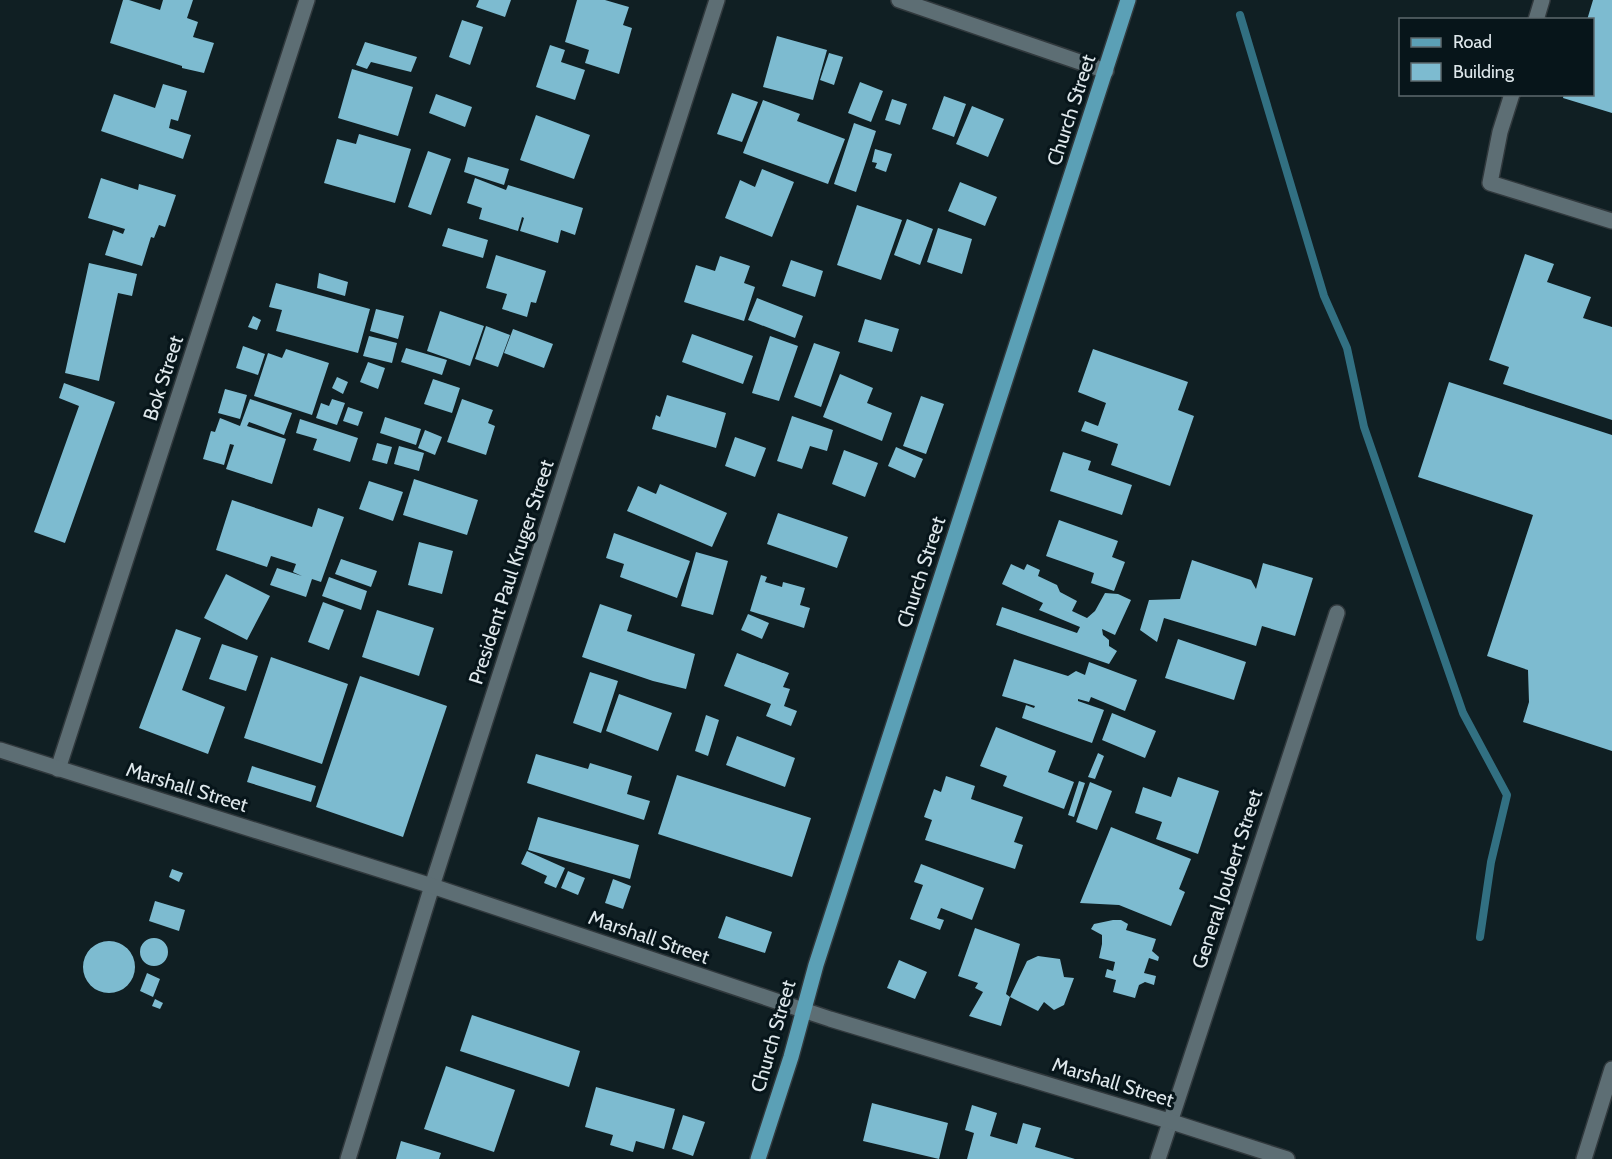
<svg xmlns="http://www.w3.org/2000/svg" width="1612" height="1159" viewBox="0 0 1612 1159" font-family="Cabin,sans-serif">
<style>
.lines{fill:none;stroke-linecap:round;stroke-linejoin:round}
.stream{stroke:#327082;stroke-width:8}
.building{fill:#7dbbd0}
.street-casing{stroke:#31393d;stroke-width:18}
.secondary-casing{stroke:#31393d;stroke-width:18}
.primary-casing{stroke:#31393d;stroke-width:18}
.street{stroke:#5d6e74;stroke-width:15}
.secondary{stroke:#5d6e74;stroke-width:15}
.primary{stroke:#5ba0b6;stroke-width:15}
.labels{text-anchor:middle;stroke-width:6;stroke-linejoin:round;paint-order:stroke}
.street-label{font-size:20px;fill:#dfe8ec;stroke:#07151a}
</style>
<rect width="100%" height="100%" fill="#101f23"/>
<g class="lines">
<!-- stream -->
<path class="stream" d="M 1240,15 L 1324,296 L 1347,348 L 1364,427 L 1463,713 L 1507,795 L 1491,862 L 1480,937"/>
</g>
<!-- building -->
<path class="building" d="M 123,0 L 129,0 L 160,10 L 163,0 L 193,0 L 187,18 L 198,22 L 193,37 L 214,43 L 204,73 L 182,68 L 182,66 L 110,43 Z
M 479,0 L 511,0 L 505,17 L 476,7 Z
M 577,0 L 605,0 L 629,7 L 623,25 L 632,28 L 619,74 L 585,63 L 589,50 L 565,42 Z
M 1593,0 L 1612,0 L 1612,113 L 1563,98 L 1564,94 L 1592,94 L 1592,20 L 1587,20 Z
M 462,20 L 483,27 L 470,65 L 449,57 Z
M 777,36 L 827,50 L 813,100 L 763,87 Z
M 365,42 L 417,57 L 411,72 L 371,62 L 367,69 L 356,65 Z
M 550,45 L 565,50 L 561,62 L 585,70 L 575,100 L 536,87 Z
M 829,53 L 843,57 L 834,85 L 820,80 Z
M 352,69 L 413,87 L 398,136 L 338,118 Z
M 860,82 L 883,91 L 871,122 L 848,113 Z
M 163,84 L 187,91 L 178,121 L 171,119 L 169,128 L 191,135 L 183,159 L 101,131 L 114,94 L 155,108 Z
M 732,93 L 758,102 L 742,142 L 717,134 Z
M 436,94 L 472,107 L 465,127 L 429,113 Z
M 944,96 L 966,104 L 954,137 L 932,129 Z
M 892,99 L 907,104 L 900,125 L 885,120 Z
M 763,100 L 800,114 L 797,121 L 845,139 L 828,184 L 743,153 Z
M 972,106 L 1004,119 L 988,157 L 956,144 Z
M 536,115 L 590,135 L 574,179 L 520,160 Z
M 854,123 L 876,131 L 856,192 L 834,184 Z
M 359,134 L 411,149 L 395,203 L 324,183 L 337,139 L 356,144 Z
M 875,149 L 892,154 L 886,172 L 875,168 L 877,163 L 872,162 Z
M 428,151 L 451,159 L 431,215 L 408,207 Z
M 468,157 L 509,169 L 504,185 L 464,172 Z
M 762,169 L 794,182 L 772,237 L 725,218 L 740,180 L 755,187 Z
M 101,178 L 138,190 L 139,184 L 176,195 L 165,227 L 159,225 L 154,238 L 151,237 L 142,266 L 105,255 L 113,230 L 123,234 L 125,229 L 88,218 Z
M 475,178 L 506,190 L 508,185 L 583,208 L 575,235 L 561,230 L 558,243 L 520,231 L 524,218 L 522,217 L 518,231 L 479,219 L 482,208 L 467,203 Z
M 960,182 L 997,197 L 985,226 L 948,211 Z
M 857,205 L 902,220 L 881,280 L 837,265 Z
M 907,219 L 933,229 L 920,265 L 894,255 Z
M 448,228 L 488,240 L 483,258 L 442,246 Z
M 938,228 L 972,239 L 962,274 L 927,262 Z
M 1525,254 L 1554,264 L 1547,282 L 1591,297 L 1583,318 L 1612,327 L 1612,420 L 1503,384 L 1509,367 L 1489,360 Z
M 496,255 L 546,271 L 536,303 L 531,302 L 527,317 L 502,309 L 507,294 L 486,288 Z
M 720,256 L 750,266 L 744,283 L 755,287 L 744,321 L 684,302 L 696,265 L 715,271 Z
M 791,260 L 823,271 L 815,297 L 782,286 Z
M 89,263 L 137,274 L 132,296 L 118,293 L 99,381 L 65,373 Z
M 319,273 L 348,282 L 345,296 L 317,288 Z
M 276,283 L 370,309 L 358,353 L 276,331 L 282,310 L 269,307 Z
M 757,298 L 803,316 L 795,338 L 748,320 Z
M 376,309 L 404,316 L 398,339 L 370,331 Z
M 440,311 L 484,326 L 470,366 L 427,351 Z
M 253,316 L 261,320 L 257,330 L 248,327 Z
M 865,319 L 899,329 L 892,352 L 858,342 Z
M 486,326 L 510,335 L 498,367 L 475,359 Z
M 513,329 L 553,344 L 544,368 L 504,353 Z
M 692,334 L 753,356 L 743,384 L 682,362 Z
M 369,336 L 397,343 L 392,363 L 363,356 Z
M 770,336 L 798,346 L 779,401 L 752,393 Z
M 814,343 L 840,352 L 821,407 L 794,397 Z
M 243,346 L 265,354 L 258,375 L 236,368 Z
M 406,348 L 447,360 L 442,375 L 401,362 Z
M 286,349 L 329,363 L 312,415 L 254,396 L 268,353 L 282,358 Z
M 1093,349 L 1188,382 L 1178,410 L 1194,416 L 1170,486 L 1111,465 L 1118,444 L 1081,431 L 1085,421 L 1098,426 L 1106,403 L 1078,392 Z
M 368,362 L 385,368 L 378,389 L 360,382 Z
M 840,374 L 873,388 L 867,403 L 892,413 L 882,441 L 823,417 Z
M 337,377 L 348,382 L 343,394 L 332,388 Z
M 433,379 L 460,388 L 452,413 L 424,404 Z
M 1449,382 L 1612,435 L 1612,751 L 1523,722 L 1529,702 L 1528,670 L 1487,656 L 1533,515 L 1418,477 Z
M 64,383 L 115,402 L 65,543 L 34,532 L 79,406 L 59,398 Z
M 225,389 L 247,395 L 240,419 L 218,413 Z
M 667,395 L 726,413 L 716,448 L 652,429 L 656,415 L 660,417 Z
M 921,396 L 944,404 L 926,454 L 903,446 Z
M 250,399 L 292,413 L 284,435 L 249,422 L 247,426 L 286,439 L 272,484 L 226,469 L 234,445 L 230,444 L 224,465 L 203,459 L 211,431 L 215,432 L 220,418 L 240,426 Z
M 332,399 L 345,403 L 337,425 L 316,418 L 321,403 L 329,406 Z
M 462,399 L 493,410 L 488,423 L 495,426 L 486,455 L 447,442 Z
M 348,407 L 363,412 L 358,426 L 343,421 Z
M 792,416 L 833,430 L 827,451 L 810,446 L 802,469 L 777,461 Z
M 385,417 L 421,429 L 416,445 L 380,433 Z
M 300,419 L 358,438 L 350,462 L 313,450 L 317,439 L 296,433 Z
M 425,430 L 442,437 L 435,455 L 418,448 Z
M 735,437 L 766,448 L 755,477 L 725,466 Z
M 377,443 L 392,447 L 387,464 L 372,460 Z
M 399,446 L 424,453 L 419,471 L 394,464 Z
M 896,447 L 923,459 L 915,478 L 888,466 Z
M 844,450 L 878,463 L 865,497 L 832,484 Z
M 1063,452 L 1091,461 L 1088,470 L 1132,485 L 1122,515 L 1050,491 Z
M 414,479 L 478,500 L 467,535 L 403,515 Z
M 369,481 L 403,492 L 393,521 L 359,509 Z
M 660,484 L 727,513 L 712,547 L 627,511 L 638,486 L 656,494 Z
M 232,500 L 312,527 L 318,508 L 344,517 L 321,582 L 312,579 L 306,597 L 270,585 L 277,568 L 302,576 L 293,572 L 296,564 L 271,556 L 267,567 L 216,550 Z
M 778,513 L 848,537 L 837,568 L 767,544 Z
M 1059,520 L 1118,541 L 1112,557 L 1125,562 L 1114,591 L 1091,583 L 1094,573 L 1046,556 Z
M 614,533 L 690,561 L 677,598 L 620,577 L 624,564 L 606,558 Z
M 419,542 L 453,551 L 442,594 L 408,585 Z
M 696,552 L 728,561 L 713,615 L 681,606 Z
M 341,559 L 377,571 L 371,587 L 335,574 Z
M 1192,560 L 1251,580 L 1256,589 L 1263,563 L 1313,578 L 1295,636 L 1262,626 L 1256,646 L 1164,618 L 1157,642 L 1140,630 L 1149,600 L 1180,599 Z
M 1011,564 L 1024,570 L 1027,564 L 1040,570 L 1038,576 L 1057,585 L 1060,592 L 1077,601 L 1072,611 L 1087,618 L 1095,611 L 1105,593 L 1118,594 L 1131,600 L 1115,635 L 1102,629 L 1103,635 L 1109,640 L 1109,646 L 1117,651 L 1109,664 L 996,625 L 1002,607 L 1077,633 L 1080,627 L 1039,610 L 1043,603 L 1002,584 Z
M 226,574 L 270,596 L 247,640 L 204,618 Z
M 761,575 L 767,577 L 765,582 L 782,587 L 783,582 L 805,588 L 800,605 L 810,608 L 804,628 L 750,611 Z
M 329,577 L 367,591 L 361,610 L 322,596 Z
M 323,602 L 344,610 L 329,650 L 308,642 Z
M 600,604 L 632,615 L 627,631 L 695,654 L 686,689 L 653,681 L 582,657 Z
M 377,610 L 434,628 L 419,676 L 362,657 Z
M 748,614 L 769,623 L 762,639 L 741,630 Z
M 176,629 L 201,638 L 182,690 L 225,707 L 208,754 L 139,728 Z
M 1178,639 L 1246,662 L 1234,700 L 1165,678 Z
M 222,644 L 258,656 L 246,691 L 209,679 Z
M 737,653 L 789,673 L 783,687 L 790,689 L 784,706 L 797,711 L 791,726 L 766,716 L 771,704 L 724,686 Z
M 271,657 L 348,684 L 322,764 L 244,738 Z
M 1014,659 L 1068,676 L 1076,671 L 1085,675 L 1089,662 L 1137,680 L 1125,711 L 1091,697 L 1089,702 L 1078,699 L 1078,701 L 1104,710 L 1092,743 L 1022,718 L 1026,705 L 1034,708 L 1035,706 L 1002,696 Z
M 590,672 L 618,681 L 601,733 L 573,723 Z
M 360,676 L 447,706 L 403,837 L 316,807 Z
M 619,694 L 672,713 L 658,751 L 606,731 Z
M 1112,713 L 1156,731 L 1145,758 L 1102,740 Z
M 706,715 L 719,720 L 708,756 L 695,751 Z
M 996,727 L 1056,751 L 1048,772 L 1074,782 L 1064,809 L 1003,786 L 1007,776 L 980,766 Z
M 737,736 L 795,758 L 785,787 L 726,765 Z
M 1098,753 L 1104,756 L 1095,779 L 1088,777 Z
M 536,754 L 588,769 L 590,763 L 632,776 L 627,794 L 650,801 L 644,820 L 527,783 Z
M 252,766 L 316,786 L 311,802 L 247,782 Z
M 677,775 L 811,818 L 792,877 L 658,834 Z
M 946,776 L 975,786 L 971,799 L 1023,817 L 1014,842 L 1023,845 L 1015,869 L 925,840 L 932,820 L 924,817 L 934,789 L 941,792 Z
M 1178,777 L 1219,791 L 1198,854 L 1156,839 L 1162,822 L 1135,813 L 1143,787 L 1171,797 Z
M 1079,781 L 1085,783 L 1074,817 L 1068,815 Z
M 1090,782 L 1112,791 L 1097,830 L 1076,822 Z
M 538,817 L 639,845 L 630,879 L 528,850 Z
M 1111,827 L 1191,859 L 1179,889 L 1185,892 L 1171,926 L 1119,905 L 1080,903 Z
M 527,851 L 565,868 L 556,888 L 544,883 L 547,876 L 521,864 Z
M 921,864 L 984,888 L 972,920 L 941,908 L 937,918 L 944,920 L 940,930 L 910,919 L 923,885 L 914,882 Z
M 172,869 L 183,873 L 179,882 L 169,877 Z
M 568,871 L 585,878 L 578,895 L 561,888 Z
M 613,879 L 631,886 L 623,909 L 605,903 Z
M 155,901 L 185,910 L 179,931 L 149,921 Z
M 726,916 L 772,932 L 765,953 L 718,938 Z
M 1113,920 L 1121,920 L 1128,924 L 1126,930 L 1156,939 L 1152,951 L 1159,957 L 1158,961 L 1149,958 L 1144,973 L 1156,976 L 1154,985 L 1145,982 L 1139,985 L 1135,998 L 1113,992 L 1116,980 L 1105,977 L 1107,969 L 1113,971 L 1115,962 L 1099,958 L 1102,944 L 1102,935 L 1091,929 L 1094,924 Z
M 975,928 L 1020,944 L 1006,994 L 1010,997 L 1001,1026 L 969,1016 L 983,992 L 975,988 L 978,983 L 958,976 Z
M140 952a14 14 0 1 1 28 0a14 14 0 1 1-28 0Z
M83 967a26 26 0 1 1 52 0a26 26 0 1 1-52 0Z
M 1038,956 L 1060,959 L 1064,977 L 1074,978 L 1064,1005 L 1054,1010 L 1044,1002 L 1038,1011 L 1010,997 L 1027,961 Z
M 899,960 L 927,972 L 915,999 L 887,988 Z
M 147,973 L 160,979 L 153,997 L 140,991 Z
M 155,999 L 163,1003 L 160,1009 L 152,1006 Z
M 472,1015 L 580,1051 L 569,1087 L 460,1051 Z
M 446,1066 L 515,1090 L 494,1152 L 424,1129 Z
M 596,1087 L 675,1109 L 664,1149 L 636,1141 L 633,1152 L 610,1145 L 613,1135 L 585,1127 Z
M 872,1103 L 948,1123 L 939,1159 L 863,1141 Z
M 972,1105 L 997,1113 L 990,1136 L 1017,1144 L 1023,1123 L 1041,1128 L 1035,1147 L 1075,1159 L 967,1159 L 974,1133 L 965,1130 Z
M 683,1115 L 705,1122 L 693,1156 L 672,1149 Z
M 401,1141 L 441,1153 L 439,1159 L 396,1159 Z"/>
<g class="lines">
<defs>
<path id="street" d="M 899,0 L 1106,71
M 1536,20 L 1542,0
M 1512,94 L 1500,132 L 1490,183 L 1612,221
M 58,769 L 307,0
M 348,1159 L 432,886 L 717,0
M 1158,1159 L 1337,613
M 1584,1159 L 1612,1069"/>
<path id="secondary" d="M 0,750 L 432,886 L 830,1019 L 1169,1121 L 1287,1159"/>
<path id="primary" d="M 758,1159 L 791,1057 L 816,965 L 1128,0"/>
</defs>
<!-- street casing -->
<use href="#street" class="street-casing"/>
<!-- secondary casing -->
<use href="#secondary" class="secondary-casing"/>
<!-- primary casing -->
<use href="#primary" class="primary-casing"/>
<!-- street -->
<use href="#street" class="street"/>
<!-- secondary -->
<use href="#secondary" class="secondary"/>
<!-- primary -->
<use href="#primary" class="primary"/>
</g>
<g class="labels">
<!-- street labels -->
<g class="street-label">
<text transform="translate(1071 110) rotate(-72)" y="7">Church Street</text>
<text transform="translate(163 378) rotate(-72)" y="7">Bok Street</text>
<text transform="translate(511 572) rotate(-72)" y="7">President Paul Kruger Street</text>
<text transform="translate(921 572) rotate(-72)" y="7">Church Street</text>
<text transform="translate(187 787) rotate(17)" y="7">Marshall Street</text>
<text transform="translate(1227 879) rotate(-72)" y="7">General Joubert Street</text>
<text transform="translate(649 937) rotate(19)" y="7">Marshall Street</text>
<text transform="translate(773 1036) rotate(-74)" y="7">Church Street</text>
<text transform="translate(1113 1082) rotate(17)" y="7">Marshall Street</text>
</g>
</g>
<!-- legend -->
<rect x="1399" y="18" width="195" height="78" fill="#07151a" stroke="#5d696e" stroke-width="1.5"/>
<rect x="1411" y="38" width="30" height="9" fill="#5ba0b6" stroke="#5d696e" stroke-width="1.5"/>
<text x="1453" y="48" font-size="18" fill="#dfe8ec">Road</text>
<rect x="1411" y="63" width="30" height="18" fill="#7dbbd0" stroke="#5d696e" stroke-width="1.5"/>
<text x="1453" y="78" font-size="18" fill="#dfe8ec">Building</text>
</svg>
